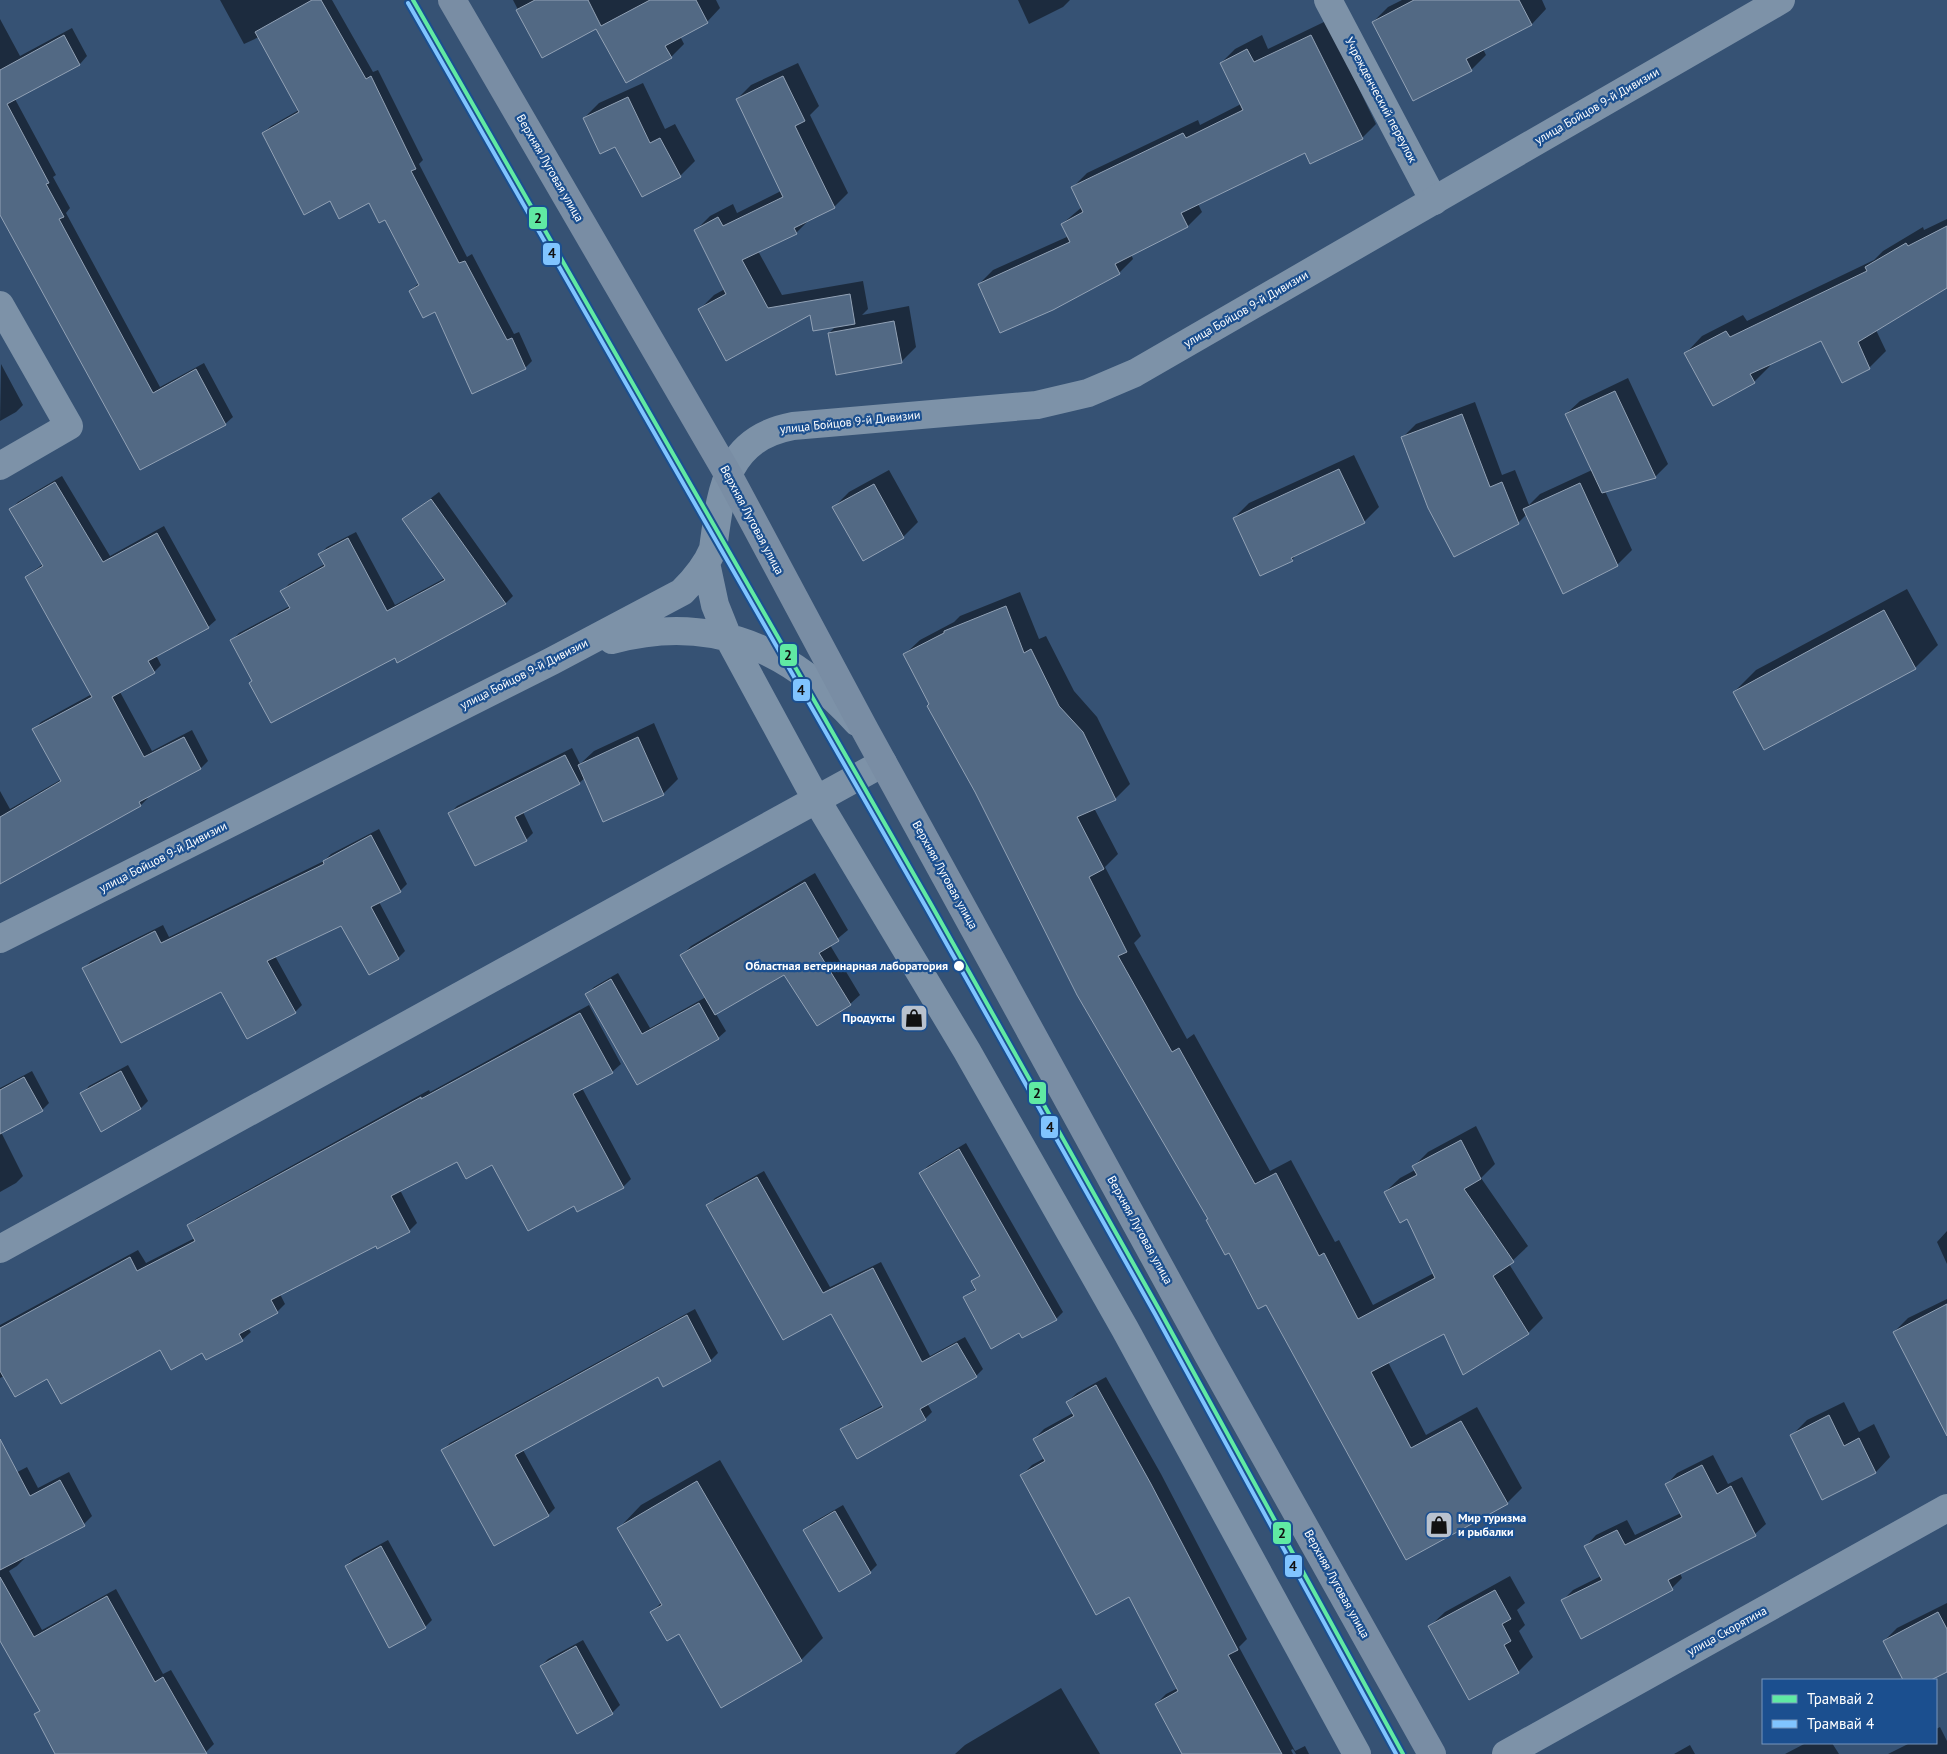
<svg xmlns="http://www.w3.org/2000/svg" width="1947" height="1754" viewBox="0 0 1947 1754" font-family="'PT Sans',sans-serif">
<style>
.shadow{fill:#0007}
.building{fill:#526984;stroke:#92a2b6}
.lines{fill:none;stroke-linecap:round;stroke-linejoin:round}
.minor{stroke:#7d92a8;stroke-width:28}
.tertiary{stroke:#7d92a8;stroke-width:28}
.secondary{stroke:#798da4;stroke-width:28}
.tram-1-casing{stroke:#1b4f8f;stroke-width:8}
.tram-2-casing{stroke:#1b4f8f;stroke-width:8}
.tram-1{stroke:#60e9a3;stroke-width:4}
.tram-2{stroke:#80c4ff;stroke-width:4}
.stop-dot{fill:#fff;stroke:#1b4f8f;stroke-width:2}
.labels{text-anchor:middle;stroke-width:4.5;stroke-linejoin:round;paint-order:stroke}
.street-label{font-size:12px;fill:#fff;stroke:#1b4f8f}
.stop-label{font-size:12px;font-weight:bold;fill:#fff;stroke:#1b4f8f;text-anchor:end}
.poi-label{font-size:12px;font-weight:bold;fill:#fff;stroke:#1b4f8f;text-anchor:end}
.line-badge{stroke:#1b4f8f;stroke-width:2}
.pale-badge-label{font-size:14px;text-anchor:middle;font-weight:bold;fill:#111}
</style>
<rect width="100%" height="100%" fill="#365274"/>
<!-- shadow -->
<path class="shadow" d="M 220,0 L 332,0 L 373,72 L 378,70 L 423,160 L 419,164 L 467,257 L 472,254 L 514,334 L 519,332 L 532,361 L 525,368 L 435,310 L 410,291 L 419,283 L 385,218 L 370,202 L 331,200 L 263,133 L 271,126 L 299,110 L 259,37 L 244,44 Z
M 513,0 L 716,0 L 720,8 L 707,22 L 680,36 L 684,44 L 671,57 L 597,27 L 542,56 Z
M 1018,0 L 1070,0 L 1063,7 L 1029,24 Z
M 1402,0 L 1542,0 L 1546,9 L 1532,24 L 1483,49 L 1486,55 L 1471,70 L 1414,100 L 1373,22 L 1388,7 Z
M 0,19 L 20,56 L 72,28 L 87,56 L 80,64 L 15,99 L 56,175 L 53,177 L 70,208 L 66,213 L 160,387 L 204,363 L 233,417 L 225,424 L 141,468 L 0,212 Z
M 1326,21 L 1376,124 L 1362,138 L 1305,152 L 1198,204 L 1202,212 L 1188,226 L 1131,254 L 1133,259 L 1119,273 L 979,284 L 993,270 L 1069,236 L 1062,224 L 1082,207 L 1073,187 L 1087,173 L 1198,120 L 1200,125 L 1241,104 L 1221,63 L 1235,49 L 1262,35 L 1268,49 Z
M 798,63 L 819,106 L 810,115 L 848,193 L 834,207 L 811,218 L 796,233 L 758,251 L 782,295 L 863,281 L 868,309 L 862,315 L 909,306 L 916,347 L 901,362 L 829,333 L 836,326 L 811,313 L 700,309 L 714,295 L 725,289 L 696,230 L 710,216 L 733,204 L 737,213 L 781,191 L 737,99 L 751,85 Z
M 643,83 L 665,129 L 675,124 L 695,161 L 680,176 L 615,145 L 584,118 L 599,103 Z
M 1947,219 L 1947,283 L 1876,330 L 1886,351 L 1869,368 L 1822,339 L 1769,364 L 1770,366 L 1754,382 L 1686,353 L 1702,336 L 1743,315 L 1747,321 L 1874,260 L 1883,251 L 1923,227 L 1924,230 Z
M 1,364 L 23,405 L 16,412 L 0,421 Z
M 1628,378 L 1668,464 L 1655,477 L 1605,491 L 1632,550 L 1617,565 L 1527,514 L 1518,523 L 1403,437 L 1416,424 L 1475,402 L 1502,475 L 1515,470 L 1529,505 L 1540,494 L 1592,470 L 1566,414 L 1580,401 Z
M 1354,455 L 1379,507 L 1364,522 L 1298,553 L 1292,560 L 1234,518 L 1249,503 Z
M 889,470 L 918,522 L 903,537 L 834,507 L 849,492 Z
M 62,476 L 110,556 L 164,526 L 216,620 L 208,627 L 156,655 L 161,665 L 154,672 L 120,692 L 152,751 L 192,730 L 208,761 L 201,768 L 147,796 L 148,798 L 141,805 L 0,883 L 0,791 L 10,809 L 62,779 L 34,730 L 41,722 L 92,694 L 26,577 L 43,564 L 11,509 L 18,502 Z
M 439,492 L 513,596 L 506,603 L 398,661 L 395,656 L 253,680 L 232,640 L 239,633 L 290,606 L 282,591 L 289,584 L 325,564 L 320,554 L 327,547 L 356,532 L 395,605 L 445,578 L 404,519 Z
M 1907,589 L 1938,645 L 1915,668 L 1734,692 L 1756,670 Z
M 1020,592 L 1039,639 L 1046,636 L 1074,691 L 1097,717 L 1130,784 L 1115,799 L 1094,808 L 1118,854 L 1105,867 L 1141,936 L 1134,943 L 1187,1039 L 1194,1034 L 1270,1171 L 1291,1160 L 1335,1242 L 1339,1240 L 1373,1305 L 1434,1273 L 1408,1217 L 1385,1192 L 1400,1178 L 1415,1170 L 1414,1166 L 1428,1152 L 1476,1126 L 1495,1164 L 1481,1178 L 1528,1246 L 1509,1264 L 1543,1318 L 1528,1333 L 1445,1332 L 1388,1362 L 1426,1435 L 1477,1407 L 1522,1488 L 1507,1503 L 1406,1558 L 1266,1303 L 1209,1219 L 905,654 L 920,640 L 954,622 L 960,616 Z
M 654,723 L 678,779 L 663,794 L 604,820 L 585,778 L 579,783 L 523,812 L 533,833 L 526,840 L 450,813 L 457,806 L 572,748 L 580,764 L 594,751 Z
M 379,829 L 407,884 L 400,891 L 379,902 L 405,951 L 398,958 L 342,924 L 275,956 L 302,1005 L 295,1012 L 222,990 L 84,968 L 91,961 L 163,925 L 169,937 L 324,861 L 331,854 Z
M 815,873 L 848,930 L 830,945 L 860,995 L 850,1004 L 785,973 L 716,1014 L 726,1031 L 718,1038 L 637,1084 L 587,994 L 594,987 L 618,973 L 650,1028 L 706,997 L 681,956 L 691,946 Z
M 589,1005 L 621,1064 L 612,1072 L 582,1088 L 631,1179 L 623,1187 L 574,1205 L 492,1163 L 457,1161 L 400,1190 L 417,1223 L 409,1231 L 376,1244 L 280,1294 L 285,1304 L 277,1312 L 248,1328 L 251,1332 L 242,1340 L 207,1358 L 203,1351 L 160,1348 L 48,1377 L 4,1376 L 0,1378 L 0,1325 L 138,1250 L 146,1263 L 195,1238 L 188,1226 L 197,1218 L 429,1090 L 430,1092 Z
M 128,1065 L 148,1101 L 141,1108 L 82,1094 L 89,1086 Z
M 32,1071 L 49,1103 L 42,1110 L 1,1132 L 23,1176 L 16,1183 L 0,1192 L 0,1088 Z
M 966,1143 L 1063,1312 L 1056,1319 L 965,1298 L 976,1288 L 973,1282 L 981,1274 L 921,1173 L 928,1166 Z
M 764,1171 L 830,1287 L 881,1262 L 930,1356 L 965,1337 L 983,1369 L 976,1376 L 927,1403 L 932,1412 L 925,1419 L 842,1430 L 849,1423 L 883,1405 L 832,1312 L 708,1205 L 715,1198 Z
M 1947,1231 L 1947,1264 L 1937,1242 Z
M 1947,1299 L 1947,1427 L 1894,1332 L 1908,1318 Z
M 695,1309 L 718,1353 L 711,1360 L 663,1385 L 658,1376 L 523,1450 L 555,1508 L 548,1515 L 443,1450 L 450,1443 Z
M 1106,1377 L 1161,1474 L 1247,1639 L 1239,1647 L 1295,1751 L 1305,1746 L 1309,1754 L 1296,1754 L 1293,1749 L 1291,1750 L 1293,1754 L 1183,1754 L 1156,1704 L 1166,1694 L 1178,1688 L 1130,1595 L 1022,1475 L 1032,1465 L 1045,1458 L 1034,1439 L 1044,1429 L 1073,1413 L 1067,1402 L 1077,1393 Z
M 1844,1402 L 1859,1432 L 1874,1424 L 1890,1457 L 1876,1472 L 1823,1498 L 1792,1435 L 1807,1420 Z
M 1713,1455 L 1728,1484 L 1742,1477 L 1766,1524 L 1755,1534 L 1680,1573 L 1682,1578 L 1672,1588 L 1563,1600 L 1573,1590 L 1601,1576 L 1586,1546 L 1596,1535 L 1627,1520 L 1635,1535 L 1681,1513 L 1667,1484 L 1677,1473 Z
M 720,1460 L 823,1638 L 801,1660 L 680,1632 L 652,1612 L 662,1602 L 619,1528 L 641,1505 Z
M 27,1467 L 38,1488 L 69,1472 L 92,1516 L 84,1524 L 24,1556 L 25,1558 L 17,1566 L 9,1571 L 42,1630 L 116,1589 L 163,1674 L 171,1670 L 214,1744 L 206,1752 L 202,1754 L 70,1754 L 0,1638 L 0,1481 Z
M 843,1505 L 877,1565 L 870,1572 L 839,1590 L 804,1530 L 812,1523 Z
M 388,1540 L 432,1620 L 425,1627 L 346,1566 L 353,1559 Z
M 1510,1576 L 1525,1603 L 1517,1610 L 1525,1625 L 1519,1631 L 1533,1657 L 1518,1672 L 1430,1626 L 1445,1612 Z
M 1947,1603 L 1947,1671 L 1928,1680 L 1905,1680 L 1884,1641 L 1897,1628 Z
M 583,1640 L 620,1705 L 612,1713 L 577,1732 L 541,1666 L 548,1659 Z
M 1061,1688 L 1100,1754 L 955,1754 L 965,1745 Z
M 1940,1727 L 1947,1741 L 1947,1754 L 1888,1754 L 1910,1743 L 1936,1743 L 1936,1729 Z
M 1806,1743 L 1832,1743 L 1839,1754 L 1785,1754 Z
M 1690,1745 L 1695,1754 L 1674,1754 Z"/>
<!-- building -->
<path class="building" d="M 312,0 L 321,0 L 366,79 L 371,76 L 416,169 L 411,171 L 459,263 L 465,261 L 507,340 L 512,338 L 526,369 L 472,394 L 435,312 L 423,318 L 409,291 L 419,285 L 385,220 L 379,223 L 369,203 L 339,219 L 330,201 L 304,215 L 262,133 L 299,112 L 255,32 Z
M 535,0 L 588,0 L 601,26 L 650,0 L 696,0 L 708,23 L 665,46 L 672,58 L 626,83 L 596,29 L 542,58 L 516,10 Z
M 1414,0 L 1519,0 L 1532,25 L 1466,59 L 1472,71 L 1413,101 L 1372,22 Z
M 64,35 L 80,65 L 7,104 L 49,183 L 46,184 L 64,217 L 59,219 L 153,393 L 196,369 L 226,425 L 140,470 L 0,215 L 0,70 Z
M 1311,35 L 1363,139 L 1310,164 L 1305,153 L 1181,213 L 1188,227 L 1115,264 L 1120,274 L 1053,310 L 1000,333 L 978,284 L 1070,242 L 1061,224 L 1083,212 L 1071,187 L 1183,133 L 1186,138 L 1243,110 L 1220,63 L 1247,49 L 1254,62 Z
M 783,76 L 805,121 L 795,126 L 835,208 L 794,228 L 797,234 L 742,260 L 768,308 L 850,294 L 855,324 L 813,331 L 810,315 L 726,361 L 698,309 L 726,294 L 694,230 L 718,217 L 723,226 L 783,197 L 736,99 Z
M 628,97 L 650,143 L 660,138 L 681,177 L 642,197 L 615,147 L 600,154 L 583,118 Z
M 1947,226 L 1947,288 L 1858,342 L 1870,369 L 1842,383 L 1821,341 L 1750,374 L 1755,383 L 1713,406 L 1684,353 L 1726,331 L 1730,337 L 1867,271 L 1865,267 L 1906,243 L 1908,246 Z
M 894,321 L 902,363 L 836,375 L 828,333 Z
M 1615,391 L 1656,478 L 1602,493 L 1565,414 Z
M 1462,414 L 1490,487 L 1502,482 L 1519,524 L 1454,557 L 1428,508 L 1401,437 Z
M 1339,469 L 1365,523 L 1291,558 L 1293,561 L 1260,576 L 1233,518 Z
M 55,482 L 103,562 L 157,533 L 209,628 L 148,661 L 155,673 L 112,697 L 144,757 L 184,737 L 201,769 L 139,802 L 141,806 L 0,884 L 0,817 L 61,781 L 32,729 L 92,697 L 25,577 L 43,566 L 9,509 Z
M 1580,483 L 1618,566 L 1563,594 L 1523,509 Z
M 874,484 L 904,538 L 863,561 L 832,507 Z
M 431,499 L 506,604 L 397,663 L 395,658 L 271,723 L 249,683 L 252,681 L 230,640 L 290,608 L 280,591 L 325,566 L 318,554 L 348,538 L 387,611 L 445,580 L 402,519 Z
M 1006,606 L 1024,653 L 1031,649 L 1059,706 L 1083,732 L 1116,800 L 1077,817 L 1104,869 L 1089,877 L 1127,952 L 1118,956 L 1172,1052 L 1179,1048 L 1255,1184 L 1276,1173 L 1319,1256 L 1324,1253 L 1358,1319 L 1435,1278 L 1407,1219 L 1400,1223 L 1384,1192 L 1417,1175 L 1412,1166 L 1461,1140 L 1481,1179 L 1464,1189 L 1514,1262 L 1493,1276 L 1529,1334 L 1463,1375 L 1444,1334 L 1371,1372 L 1411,1448 L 1461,1421 L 1508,1504 L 1406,1560 L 1266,1305 L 1258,1309 L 1229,1253 L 1225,1255 L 1206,1220 L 1208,1219 L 1077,995 L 975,792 L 927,706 L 929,704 L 903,654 L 944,633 L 944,631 Z
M 1884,610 L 1916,669 L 1764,750 L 1733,692 Z
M 638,737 L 664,795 L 603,822 L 578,765 Z
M 565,755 L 580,784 L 515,817 L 527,841 L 475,866 L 448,813 Z
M 371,835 L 401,892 L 371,907 L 399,959 L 369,975 L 341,926 L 267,961 L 296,1013 L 247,1039 L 221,992 L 121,1043 L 82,968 L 155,931 L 161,943 L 324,864 L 323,861 Z
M 805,882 L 839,941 L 819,953 L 851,1005 L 817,1026 L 784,975 L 715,1015 L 680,955 Z
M 611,979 L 642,1034 L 699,1003 L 719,1039 L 637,1085 L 585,994 Z
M 580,1013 L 613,1073 L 573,1094 L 624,1188 L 577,1212 L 574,1206 L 528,1231 L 492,1165 L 466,1179 L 457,1162 L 391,1196 L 410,1232 L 377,1249 L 376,1246 L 271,1300 L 278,1313 L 239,1334 L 243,1341 L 206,1360 L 202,1353 L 171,1370 L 160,1350 L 61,1404 L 47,1379 L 15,1397 L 0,1371 L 0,1328 L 130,1257 L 137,1271 L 195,1241 L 187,1225 L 421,1097 L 421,1099 Z
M 121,1071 L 141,1109 L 101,1132 L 80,1093 Z
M 24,1077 L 43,1111 L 0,1134 L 0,1090 Z
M 959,1149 L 1057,1320 L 1022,1338 L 1019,1333 L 991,1349 L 963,1297 L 976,1290 L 971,1281 L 980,1276 L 919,1173 Z
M 757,1177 L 823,1293 L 873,1268 L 922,1362 L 957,1343 L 977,1377 L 920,1409 L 926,1420 L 857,1459 L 840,1429 L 883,1407 L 831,1314 L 783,1340 L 706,1205 Z
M 1947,1304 L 1947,1436 L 1893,1332 Z
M 687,1315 L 711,1361 L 663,1387 L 658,1377 L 515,1455 L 549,1516 L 494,1546 L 441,1450 Z
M 1096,1385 L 1151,1484 L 1238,1650 L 1228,1655 L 1282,1754 L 1182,1754 L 1155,1704 L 1178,1691 L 1129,1597 L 1096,1615 L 1020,1475 L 1045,1461 L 1033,1439 L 1074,1416 L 1066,1402 Z
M 1829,1415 L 1844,1446 L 1859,1438 L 1876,1473 L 1822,1500 L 1790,1435 Z
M 0,1439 L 30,1496 L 60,1480 L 85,1526 L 0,1570 Z
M 1702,1465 L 1717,1494 L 1731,1486 L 1756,1536 L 1668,1580 L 1673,1590 L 1581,1639 L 1561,1600 L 1602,1580 L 1584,1546 L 1617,1530 L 1625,1545 L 1682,1517 L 1665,1484 Z
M 697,1481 L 802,1661 L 721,1708 L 679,1634 L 667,1641 L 650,1612 L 662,1605 L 617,1528 Z
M 835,1511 L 871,1573 L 839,1592 L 803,1530 Z
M 381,1546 L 426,1628 L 389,1648 L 345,1566 Z
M 0,1577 L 34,1637 L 107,1596 L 155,1682 L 163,1677 L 207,1754 L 55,1754 L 34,1714 L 40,1711 L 0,1641 Z
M 1495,1590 L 1511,1619 L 1502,1624 L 1511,1641 L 1504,1645 L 1519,1673 L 1469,1700 L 1428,1626 Z
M 1938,1612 L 1947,1629 L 1947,1672 L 1931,1680 L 1903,1680 L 1883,1641 Z
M 576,1646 L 613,1714 L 577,1734 L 540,1666 Z"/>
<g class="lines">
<!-- minor -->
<path class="minor" d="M 1328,0 L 1434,201
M 0,305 L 69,426 L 0,466
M 1506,1754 L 1947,1508"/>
<!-- tertiary -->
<path class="tertiary" d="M 706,563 L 715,605 L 727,635 L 816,799 L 967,1051 L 1125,1329 L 1357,1754
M 612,640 C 711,613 790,648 857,722
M 0,939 L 552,661 L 682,592 C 695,579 706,566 713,549 C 721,490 725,439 793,426 L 1037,405 L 1088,393 L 1135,373 L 1781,0
M 0,1249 L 883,763"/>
<!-- secondary -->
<path class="secondary" d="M 452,0 L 729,476 L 865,730 L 1207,1353 L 1432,1754"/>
<defs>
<path id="tram-1" d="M 413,0 L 932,906 L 1160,1311 L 1403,1754"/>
<path id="tram-2" d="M 408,3 L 927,909 L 1155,1314 L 1396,1754"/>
</defs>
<!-- tram-1 casing -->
<use href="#tram-1" class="tram-1-casing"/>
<!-- tram-2 casing -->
<use href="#tram-2" class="tram-2-casing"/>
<!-- tram-1 -->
<use href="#tram-1" class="tram-1"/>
<!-- tram-2 -->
<use href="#tram-2" class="tram-2"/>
</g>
<!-- icons -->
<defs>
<symbol id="shop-square" viewBox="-11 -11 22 22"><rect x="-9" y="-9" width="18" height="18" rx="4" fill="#b9c2ce" stroke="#1b4f8f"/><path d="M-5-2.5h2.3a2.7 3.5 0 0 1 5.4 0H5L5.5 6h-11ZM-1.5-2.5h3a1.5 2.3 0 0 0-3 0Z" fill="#111"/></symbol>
</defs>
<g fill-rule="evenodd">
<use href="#shop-square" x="898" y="1002" width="32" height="32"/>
<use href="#shop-square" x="1423" y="1509" width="32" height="32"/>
</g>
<!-- markers -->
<circle class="stop-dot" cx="959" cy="966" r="6"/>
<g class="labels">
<!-- street labels -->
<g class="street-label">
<text transform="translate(1381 100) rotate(62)" y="4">Учрежденческий переулок</text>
<text transform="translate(1597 106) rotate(-30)" y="4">улица Бойцов 9-й Дивизии</text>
<text transform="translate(550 168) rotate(60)" y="4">Верхняя Луговая улица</text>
<text transform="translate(1246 309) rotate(-30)" y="4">улица Бойцов 9-й Дивизии</text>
<text transform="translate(850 422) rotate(-6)" y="4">улица Бойцов 9-й Дивизии</text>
<text transform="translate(752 520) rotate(62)" y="4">Верхняя Луговая улица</text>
<text transform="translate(524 674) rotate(-27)" y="4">улица Бойцов 9-й Дивизии</text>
<text transform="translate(163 857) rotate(-27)" y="4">улица Бойцов 9-й Дивизии</text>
<text transform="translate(945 875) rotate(61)" y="4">Верхняя Луговая улица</text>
<text transform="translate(1140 1230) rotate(61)" y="4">Верхняя Луговая улица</text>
<text transform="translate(1337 1584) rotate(61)" y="4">Верхняя Луговая улица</text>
<text transform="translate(1727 1631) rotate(-29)" y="4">улица Скорятина</text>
</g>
<!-- stop labels -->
<g class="stop-label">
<text x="948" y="970">Областная ветеринарная лаборатория</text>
</g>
<!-- poi labels -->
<g class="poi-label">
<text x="895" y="1022">Продукты</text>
<text x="1458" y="1522" text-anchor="start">Мир туризма<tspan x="1458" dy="14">и рыбалки</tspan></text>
</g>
</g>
<g class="line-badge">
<rect x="528" y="206" width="20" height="24" rx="5" fill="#60e9a3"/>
<rect x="542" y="242" width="19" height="24" rx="5" fill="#80c4ff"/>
<rect x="779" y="643" width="19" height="24" rx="5" fill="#60e9a3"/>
<rect x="792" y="678" width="19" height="24" rx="5" fill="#80c4ff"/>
<rect x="1028" y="1081" width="19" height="24" rx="5" fill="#60e9a3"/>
<rect x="1040" y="1115" width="19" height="24" rx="5" fill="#80c4ff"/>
<rect x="1272" y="1521" width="20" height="24" rx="5" fill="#60e9a3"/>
<rect x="1284" y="1554" width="19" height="24" rx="5" fill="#80c4ff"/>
</g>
<g class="pale-badge-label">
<text x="538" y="223">2</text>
<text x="552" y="258">4</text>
<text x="788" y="660">2</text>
<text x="801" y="695">4</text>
<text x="1037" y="1098">2</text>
<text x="1050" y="1132">4</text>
<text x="1282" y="1538">2</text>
<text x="1293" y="1571">4</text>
</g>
<!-- legend -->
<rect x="1762" y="1679" width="175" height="65" fill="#1b4f8f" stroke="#7695bc"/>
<rect x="1772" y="1695" width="25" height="8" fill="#60e9a3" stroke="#7695bc"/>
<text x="1807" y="1704" font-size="15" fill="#ffffff">Трамвай 2</text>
<rect x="1772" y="1720" width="25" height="8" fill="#80c4ff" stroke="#7695bc"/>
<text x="1807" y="1729" font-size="15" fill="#ffffff">Трамвай 4</text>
</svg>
